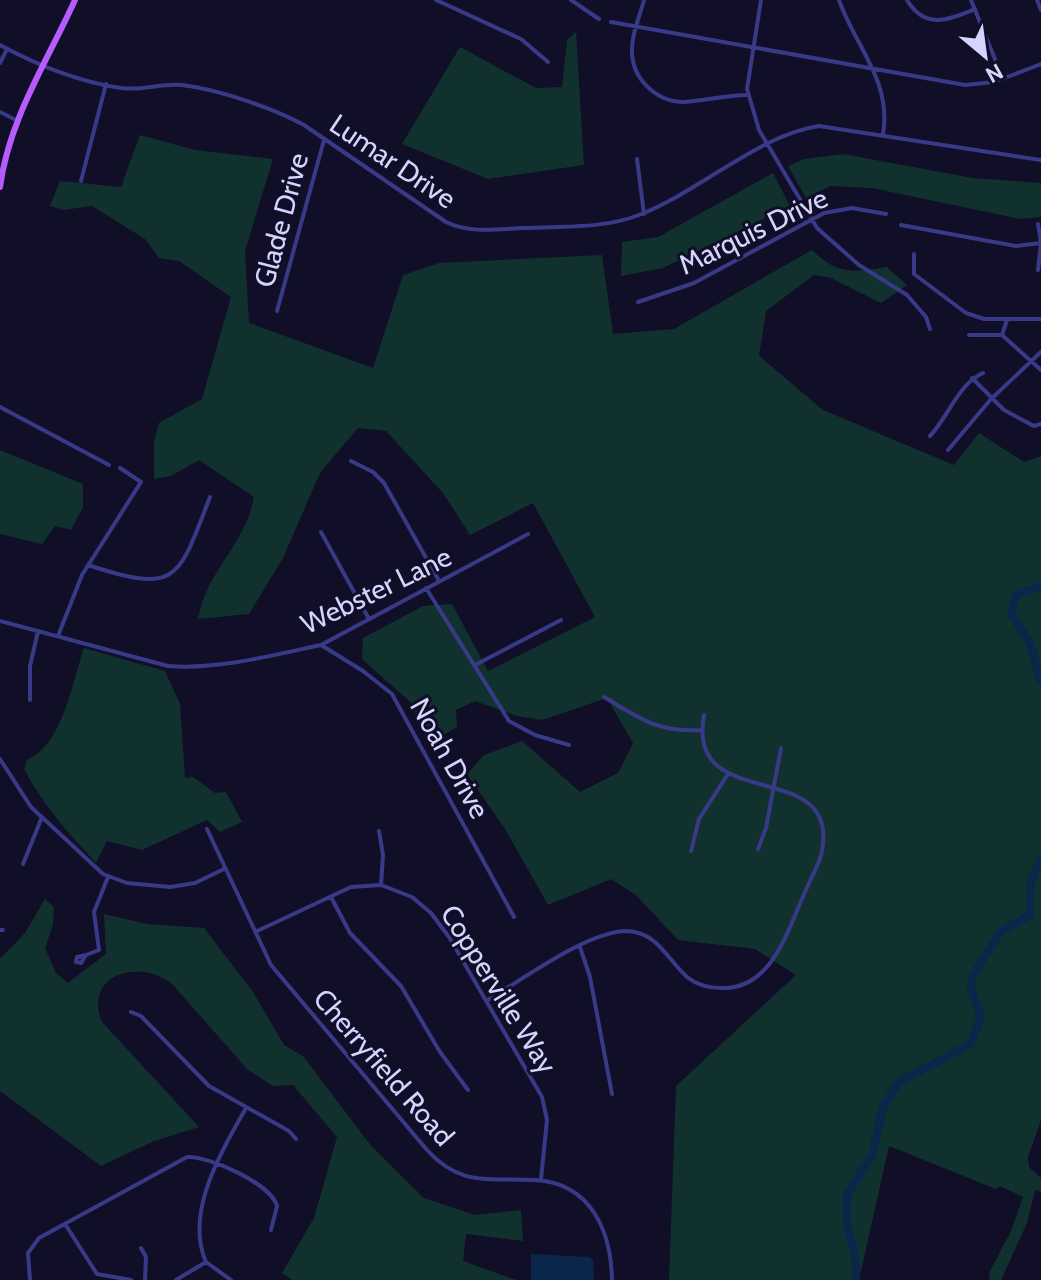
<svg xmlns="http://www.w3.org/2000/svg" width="1041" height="1280" viewBox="0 0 1041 1280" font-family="Cabin,sans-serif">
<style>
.green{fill:#11312e}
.water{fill:#0a264a}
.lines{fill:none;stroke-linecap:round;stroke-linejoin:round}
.river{stroke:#0a264a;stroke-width:8}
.minor{stroke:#383a87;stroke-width:4}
.primary{stroke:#b65bff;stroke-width:6}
.labels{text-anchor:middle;stroke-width:6;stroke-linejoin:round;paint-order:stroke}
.street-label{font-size:28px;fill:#d6d4ff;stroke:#110e27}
</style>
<rect width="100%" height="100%" fill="#110e27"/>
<!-- green -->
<path class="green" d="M 576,32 L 584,165 L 488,179 L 402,144 L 460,47 L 536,88 L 562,87 L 567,40 Z
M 140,135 L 195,150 L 273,159 L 245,251 L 249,323 L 373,368 L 403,275 L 439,263 L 602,255 L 613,334 L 674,329 L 812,250 C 839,276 853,272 887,267 L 907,285 L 881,303 L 831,278 L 814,275 L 766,311 L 759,356 L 823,410 L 954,465 L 979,433 L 1024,462 L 1041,456 L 1041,1120 L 1028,1157 L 1029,1167 L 1041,1178 L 1041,1192 L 1035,1190 L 1027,1223 L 1001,1280 L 990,1280 L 989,1273 L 1011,1231 L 1023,1197 L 1000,1186 L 996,1189 L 889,1146 L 859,1280 L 669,1280 L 676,1086 L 796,975 L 755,949 L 678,940 L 636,895 L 611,879 L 548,905 L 505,829 L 467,774 L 484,755 L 522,741 L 580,792 L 618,773 L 633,743 L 607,698 L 542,720 L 517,716 L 475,701 L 456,710 L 457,727 L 431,742 L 409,701 L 362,659 L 363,638 L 423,606 L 452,604 L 488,671 L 595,617 L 533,503 L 470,535 L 443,493 L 386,431 L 358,428 L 320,473 L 283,558 L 249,614 L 198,619 C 207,569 244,548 254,497 L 199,460 L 171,476 L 154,479 L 154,441 L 159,423 L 202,399 L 231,297 L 179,261 L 159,258 L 145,239 L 92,206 L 63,210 L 50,206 L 60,181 L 121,187 Z
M 843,154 L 973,178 L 1041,183 L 1041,217 L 1021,219 L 872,188 L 831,186 L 806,198 L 788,166 L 804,159 Z
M 773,173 L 790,206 L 663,268 L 621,276 L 622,242 L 658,237 Z
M 0,450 L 83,484 L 83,507 L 71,530 L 55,526 L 42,544 L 0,534 Z
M 84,648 L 165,671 L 180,704 L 185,778 L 193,777 L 215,793 L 226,792 L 242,822 L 220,832 L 207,820 L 142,850 L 107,841 L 96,863 C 68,833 43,805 24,769 L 27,760 C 63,744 72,683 84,648 Z
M 45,899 L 54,907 L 53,925 L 45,948 L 56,973 L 68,983 L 106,954 L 104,914 L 147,924 L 204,928 L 253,992 L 284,1045 L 303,1056 L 372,1147 L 424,1198 L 475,1215 L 521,1210 L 523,1241 L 466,1234 L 463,1261 L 516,1280 L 292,1280 L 282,1273 L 314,1218 L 337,1137 L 293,1085 L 273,1086 L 248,1070 L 172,984 C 138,957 83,976 102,1022 L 199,1127 L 154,1141 L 101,1166 L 0,1091 L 0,959 L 25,933 Z"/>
<!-- water -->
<path class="water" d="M 531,1254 L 589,1257 L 593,1260 L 594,1280 L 531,1280 Z"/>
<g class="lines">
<!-- river -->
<path class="river" d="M 1041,586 L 1016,595 L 1011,614 L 1030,643 L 1041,682
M 856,1280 L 855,1254 L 847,1225 L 847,1195 L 872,1155 L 883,1107 L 899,1082 L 971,1044 L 981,1016 L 971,990 L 972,977 L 1000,932 L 1030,915 L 1031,881 L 1041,860"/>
<!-- minor -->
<path class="minor" d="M 436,0 L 521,39 L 548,62
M 571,0 L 599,19
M 644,0 C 640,16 632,32 632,49 C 631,78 656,102 684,102 C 705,101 726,95 747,95
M 761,0 L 747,89 L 759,130 L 817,228 L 859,265 L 907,295 L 926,317 L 930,329
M 839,0 C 855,46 892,81 883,134
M 907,0 C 925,30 948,20 975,9
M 971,0 L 1003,79
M 1037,0 L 1041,10
M 611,22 L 965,85 L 994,82 L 1041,64
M 0,45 C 37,65 79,82 121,88 C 142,91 161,83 182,85 C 217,89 273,108 304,125 L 446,222 C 470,234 499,229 524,228 C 562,226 603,229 639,215 C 697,193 760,134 819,126 L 1041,160
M 0,63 L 7,49
M 0,112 L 16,120
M 637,159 L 644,214
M 81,181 L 106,84
M 901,225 L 1016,246 L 1041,243
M 914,254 L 914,274 L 966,313 L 984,319 L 1041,319
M 1038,270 L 1041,243 L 1038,224
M 638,302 L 694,283 L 824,213 L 852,208 L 886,214
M 277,311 L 324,140
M 969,335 L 1002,335 L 1041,370
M 1002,335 L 1007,320
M 972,378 L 1004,410 L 1034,426 L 1041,424
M 0,407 L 109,465
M 930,436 C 949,416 958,384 983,373
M 948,450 L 991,399 L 1041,352
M 351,461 L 373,472 L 384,483 L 439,581
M 321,532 L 369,619
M 88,565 C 179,595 178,579 210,497
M 426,588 L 509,721 L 535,735 L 569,745
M 0,621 L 168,666 C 217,670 274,655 321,645 L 528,534
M 58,636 L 82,575 L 141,482 L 120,468
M 321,645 L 363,671 L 392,694 L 514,917
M 475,665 L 561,620
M 604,697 C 641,719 658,733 702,730
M 30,700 L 30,666 L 38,631
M 0,759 L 31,807 L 103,874 L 127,883 L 170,887 L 195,883 L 224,869
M 207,829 L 271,965 L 427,1150 C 462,1188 489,1177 535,1180 C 591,1183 611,1231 612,1280
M 379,831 L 383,855 L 381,885
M 758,849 L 766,828 L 781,748
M 691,851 L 699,819 L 728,774
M 23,864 L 42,817
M 331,897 L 350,933 L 401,986 L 440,1052 L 468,1090
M 0,930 L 3,930
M 255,932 L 351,887 L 381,885 L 412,897 L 431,913 L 449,937 L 542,1097 L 547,1120 L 541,1179
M 580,947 L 590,977 L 612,1094
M 86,955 L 77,957 L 76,962 L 81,963 L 86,955 L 99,950 L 94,912 L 108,877
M 486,1001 C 521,981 587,931 627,931 C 657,932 667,959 687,977 C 697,985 709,988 721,988 C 773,990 788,928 806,890 C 811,877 820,864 822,851 C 840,755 685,816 704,715
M 131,1012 L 141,1016 L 209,1086 L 289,1131 L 296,1139
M 65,1224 L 97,1274 L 131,1280
M 141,1248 L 146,1257 L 145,1280
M 30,1280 L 28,1253 L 39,1238 L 187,1157 C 210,1156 271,1184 277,1206 L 271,1230
M 176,1280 L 206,1262
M 231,1280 L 206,1262 C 184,1212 222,1151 246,1108"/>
<!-- primary -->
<path class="primary" d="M 0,187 C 9,119 47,62 75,0"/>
</g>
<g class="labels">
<!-- street labels -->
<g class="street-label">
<text transform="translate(393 161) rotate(34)" y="10">Lumar Drive</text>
<text transform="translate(281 220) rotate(-75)" y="10">Glade Drive</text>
<text transform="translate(753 231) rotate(-26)" y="10">Marquis Drive</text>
<text transform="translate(376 590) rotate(-26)" y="10">Webster Lane</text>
<text transform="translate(450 758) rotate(61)" y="10">Noah Drive</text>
<text transform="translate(499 989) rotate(58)" y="10">Copperville Way</text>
<text transform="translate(384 1067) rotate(49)" y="10">Cherryfield Road</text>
</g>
</g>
<!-- north arrow -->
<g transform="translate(985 56) rotate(151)" stroke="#110e27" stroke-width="6" paint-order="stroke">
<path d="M0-6L14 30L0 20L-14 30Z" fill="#d6d4ff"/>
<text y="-12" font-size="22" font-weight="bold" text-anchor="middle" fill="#d6d4ff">N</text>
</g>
</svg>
